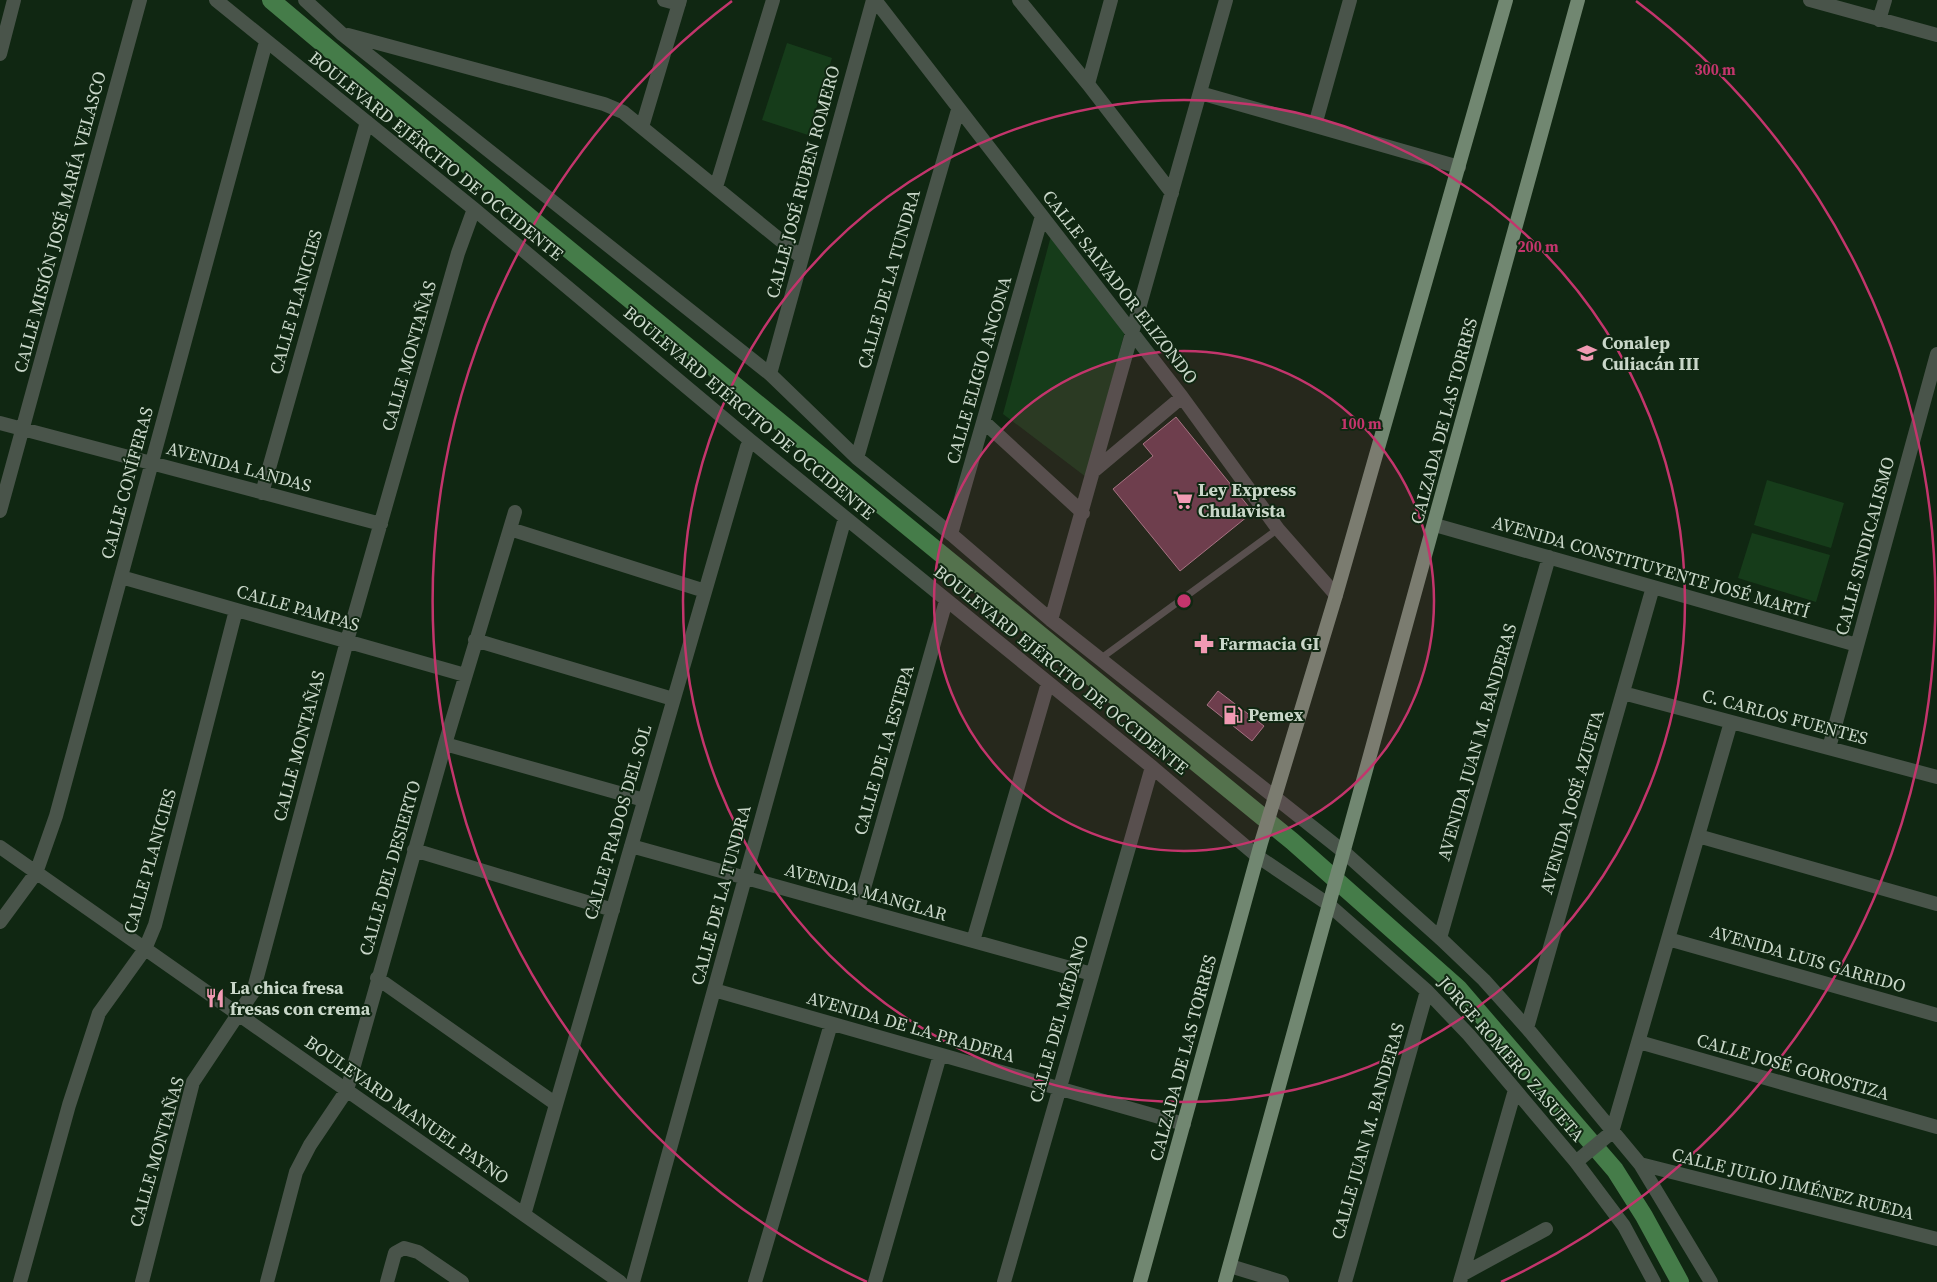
<svg xmlns="http://www.w3.org/2000/svg" width="1937" height="1282" viewBox="0 0 1937 1282" font-family="'Source Serif 4',serif">
<style>
.green{fill:#163c1a}
.lines{fill:none;stroke-linecap:round;stroke-linejoin:round}
.canal{stroke:#457c49;stroke-width:18}
.building{fill:#624049;stroke:#a37d87}
.service{stroke:#49544a;stroke-width:7}
.minor{stroke:#49544a;stroke-width:14}
.primary{stroke:#718771;stroke-width:14}
.ring{fill:none;stroke:#c3356c;stroke-width:2.5}
.labels{text-anchor:middle;stroke-width:4;stroke-linejoin:round;paint-order:stroke}
.street-label{font-size:18px;fill:#c9d7c9;stroke:#102712}
.poi-label{font-size:18px;font-weight:bold;fill:#c9d7c9;stroke:#102712;text-anchor:start}
.centre{fill:#c3356c;stroke:#102712;stroke-width:2.5}
.ring-label{font-size:15px;text-anchor:middle;font-weight:bold;fill:#c3356c;stroke:#102712;stroke-width:4;stroke-linejoin:round;paint-order:stroke}
</style>
<rect width="100%" height="100%" fill="#102712"/>
<!-- green -->
<path class="green" d="M 787,43 L 832,58 L 808,135 L 762,120 Z
M 1051,236 L 1125,331 L 1086,477 L 1003,414 Z
M 1767,480 L 1844,503 L 1831,548 L 1754,525 Z
M 1752,533 L 1830,555 L 1816,602 L 1738,578 Z"/>
<g class="lines">
<!-- canal -->
<path class="canal" d="M 271,0 L 534,221 L 1292,841 L 1458,988 L 1615,1170 L 1644,1216 L 1680,1282"/>
</g>
<!-- building -->
<path class="building" d="M 1176,417 L 1253,512 L 1180,571 L 1113,489 L 1153,456 L 1143,444 Z
M 1218,691 L 1264,726 L 1252,741 L 1207,705 Z"/>
<g class="lines">
<!-- service -->
<path class="service" d="M 1100,659 L 1278,529"/>
<!-- minor -->
<path class="minor" d="M 216,0 L 474,209 L 751,441 L 1152,767 L 1257,856 L 1328,904 L 1427,991 L 1469,1035 L 1576,1162 L 1624,1226 L 1654,1282
M 305,0 L 342,34 L 770,374 L 857,458 L 951,534 L 1051,620 L 1344,852 L 1440,938 L 1484,980 L 1527,1028 L 1640,1164 L 1711,1282
M 664,0 L 679,4
M 875,0 L 1182,397 L 1278,529 L 1336,595
M 1019,0 L 1088,84 L 1172,193
M 1810,0 L 1937,35
M 1879,20 L 1885,0
M 348,35 L 604,104 L 623,112 L 801,257
M 0,54 L 14,0
M 1088,84 L 1111,0
M 1200,93 L 1459,167
M 1315,125 L 1350,0
M 642,127 L 680,0
M 716,187 L 773,0
M 770,374 L 873,0
M 984,422 L 1083,513
M 0,423 L 381,524
M 857,458 L 958,110
M 1095,470 L 1182,397
M 262,493 L 367,122
M 0,511 L 140,0
M 1435,525 L 1857,645
M 510,529 L 705,591
M 951,534 L 1042,216
M 121,577 L 465,675
M 1051,620 L 1226,0
M 475,640 L 673,699
M 1623,693 L 1937,777
M 445,744 L 644,800
M 1829,748 L 1937,354
M 1698,836 L 1937,904
M 631,846 L 1092,974
M 0,847 L 620,1282
M 414,850 L 613,910
M 858,909 L 946,601
M 0,922 L 36,873 L 56,816 L 266,42
M 1440,938 L 1549,557
M 1668,939 L 1937,1015
M 973,941 L 1048,683
M 377,978 L 556,1104
M 714,990 L 1184,1124
M 1527,1028 L 1653,587
M 1639,1042 L 1937,1127
M 1576,1162 L 1612,1132 L 1731,722
M 1640,1164 L 1937,1239
M 524,1215 L 747,447 L 751,441
M 1230,1266 L 1282,1282
M 1463,1274 L 1546,1229
M 20,1282 L 69,1105 L 99,1013 L 145,949 L 155,925 L 236,610
M 142,1282 L 193,1082 L 253,992 L 347,641 L 458,253 L 474,209
M 267,1282 L 296,1172 L 310,1145 L 347,1090 L 445,744 L 515,512
M 387,1282 L 395,1253 L 404,1248 L 418,1252 L 462,1282
M 633,1282 L 845,518
M 755,1282 L 831,1024
M 875,1282 L 940,1055
M 1004,1282 L 1152,767
M 1345,1282 L 1427,991
M 1460,1282 L 1515,1090"/>
<!-- primary -->
<path class="primary" d="M 1140,1282 L 1261,843 L 1336,595 L 1506,0
M 1225,1282 L 1578,0"/>
</g>
<!-- distance rings -->
<circle cx="1184" cy="601" r="250" fill="#c3356c" fill-opacity=".12"/>
<g class="ring">
<circle cx="1184" cy="601" r="250"/>
<circle cx="1184" cy="601" r="501"/>
<path d="M867 1282A751 751 0 0 1 732 1M1636 1A751 751 0 0 1 1501 1282"/>
</g>
<!-- icons -->
<defs>
<symbol id="school-bare" viewBox="-9 -9 18 18"><path d="M0-5L7-2L0 1L-7-2ZM-4 1L0 2.5L4 1V4Q0 6-4 4Z" fill="#f19ab3" stroke="#102712" stroke-width="2.5" paint-order="stroke"/></symbol>
<symbol id="supermarket-bare" viewBox="-9 -9 18 18"><path d="M-6-5.5h2.5l.6 2H6L4.5 2H-2.5L-4.4-4H-6ZM-1.5 3.2a1.3 1.3 0 1 0 .1 0ZM3 3.2a1.3 1.3 0 1 0 .1 0Z" fill="#f19ab3" stroke="#102712" stroke-width="2.5" paint-order="stroke"/></symbol>
<symbol id="pharmacy-bare" viewBox="-9 -9 18 18"><path d="M-2-6h4v4h4v4h-4v4h-4v-4h-4v-4h4Z" fill="#f19ab3" stroke="#102712" stroke-width="2.5" paint-order="stroke"/></symbol>
<symbol id="fuel-bare" viewBox="-9 -9 18 18"><path d="M-5.5-6h7V0h2V4h1.3V-2.5L3-4.5l.8-.8L6-3V5H2.5V1h-1V6h-7ZM-4.2-4.7v3.2H.2V-4.7Z" fill="#f19ab3" stroke="#102712" stroke-width="2.5" paint-order="stroke"/></symbol>
<symbol id="restaurant-bare" viewBox="-9 -9 18 18"><path d="M-5-6h1v4h1v-4h1v4h1v-4h1v5L-1.5 .5V6h-2V.5L-5-1ZM5-6V6H3V1.5H1.5Q1.5-4 5-6Z" fill="#f19ab3" stroke="#102712" stroke-width="2.5" paint-order="stroke"/></symbol>
</defs>
<g fill-rule="evenodd">
<use href="#school-bare" x="1573" y="339" width="28" height="28"/>
<use href="#supermarket-bare" x="1169" y="486" width="28" height="28"/>
<use href="#pharmacy-bare" x="1190" y="630" width="28" height="28"/>
<use href="#fuel-bare" x="1219" y="701" width="28" height="28"/>
<use href="#restaurant-bare" x="201" y="984" width="28" height="28"/>
</g>
<g class="labels">
<!-- street labels -->
<g class="street-label">
<text transform="translate(436 156) rotate(39)" y="6">BOULEVARD EJÉRCITO DE OCCIDENTE</text>
<text transform="translate(803 182) rotate(-75)" y="6">CALLE JOSÉ RUBEN ROMERO</text>
<text transform="translate(60 222) rotate(-75)" y="6">CALLE MISIÓN JOSÉ MARÍA VELASCO</text>
<text transform="translate(889 279) rotate(-74)" y="6">CALLE DE LA TUNDRA</text>
<text transform="translate(1120 287) rotate(52)" y="6">CALLE SALVADOR ELIZONDO</text>
<text transform="translate(296 302) rotate(-74)" y="6">CALLE PLANICIES</text>
<text transform="translate(409 356) rotate(-74)" y="6">CALLE MONTAÑAS</text>
<text transform="translate(979 370) rotate(-74)" y="6">CALLE ELIGIO ANCONA</text>
<text transform="translate(749 413) rotate(40)" y="6">BOULEVARD EJÉRCITO DE OCCIDENTE</text>
<text transform="translate(1444 421) rotate(-75)" y="6">CALZADA DE LAS TORRES</text>
<text transform="translate(239 467) rotate(15)" y="6">AVENIDA LANDAS</text>
<text transform="translate(127 483) rotate(-75)" y="6">CALLE CONÍFERAS</text>
<text transform="translate(1865 546) rotate(-75)" y="6">CALLE SINDICALISMO</text>
<text transform="translate(1651 567) rotate(16)" y="6">AVENIDA CONSTITUYENTE JOSÉ MARTÍ</text>
<text transform="translate(298 608) rotate(16)" y="6">CALLE PAMPAS</text>
<text transform="translate(1061 670) rotate(39)" y="6">BOULEVARD EJÉRCITO DE OCCIDENTE</text>
<text transform="translate(1785 717) rotate(15)" y="6">C. CARLOS FUENTES</text>
<text transform="translate(1477 742) rotate(-74)" y="6">AVENIDA JUAN M. BANDERAS</text>
<text transform="translate(299 746) rotate(-75)" y="6">CALLE MONTAÑAS</text>
<text transform="translate(884 750) rotate(-74)" y="6">CALLE DE LA ESTEPA</text>
<text transform="translate(1572 802) rotate(-74)" y="6">AVENIDA JOSÉ AZUETA</text>
<text transform="translate(618 822) rotate(-74)" y="6">CALLE PRADOS DEL SOL</text>
<text transform="translate(150 861) rotate(-74)" y="6">CALLE PLANICIES</text>
<text transform="translate(390 868) rotate(-74)" y="6">CALLE DEL DESIERTO</text>
<text transform="translate(866 892) rotate(16)" y="6">AVENIDA MANGLAR</text>
<text transform="translate(721 895) rotate(-75)" y="6">CALLE DE LA TUNDRA</text>
<text transform="translate(1808 959) rotate(16)" y="6">AVENIDA LUIS GARRIDO</text>
<text transform="translate(1059 1019) rotate(-74)" y="6">CALLE DEL MÉDANO</text>
<text transform="translate(911 1027) rotate(16)" y="6">AVENIDA DE LA PRADERA</text>
<text transform="translate(1183 1058) rotate(-75)" y="6">CALZADA DE LAS TORRES</text>
<text transform="translate(1511 1059) rotate(49)" y="6">JORGE ROMERO ZASUETA</text>
<text transform="translate(1793 1067) rotate(16)" y="6">CALLE JOSÉ GOROSTIZA</text>
<text transform="translate(407 1110) rotate(35)" y="6">BOULEVARD MANUEL PAYNO</text>
<text transform="translate(1368 1131) rotate(-74)" y="6">CALLE JUAN M. BANDERAS</text>
<text transform="translate(157 1152) rotate(-74)" y="6">CALLE MONTAÑAS</text>
<text transform="translate(1793 1184) rotate(14)" y="6">CALLE JULIO JIMÉNEZ RUEDA</text>
</g>
<!-- poi labels -->
<g class="poi-label">
<text x="1602" y="349">Conalep<tspan x="1602" dy="21">Culiacán III</tspan></text>
<text x="1198" y="496">Ley Express<tspan x="1198" dy="21">Chulavista</tspan></text>
<text x="1219" y="650">Farmacia GI</text>
<text x="1248" y="721">Pemex</text>
<text x="230" y="994">La chica fresa<tspan x="230" dy="21">fresas con crema</tspan></text>
</g>
</g>
<circle cx="1184" cy="601" r="8" class="centre"/>
<g class="ring-label">
<text x="1715" y="75">300 m</text>
<text x="1538" y="252">200 m</text>
<text x="1361" y="429">100 m</text>
</g>
</svg>
